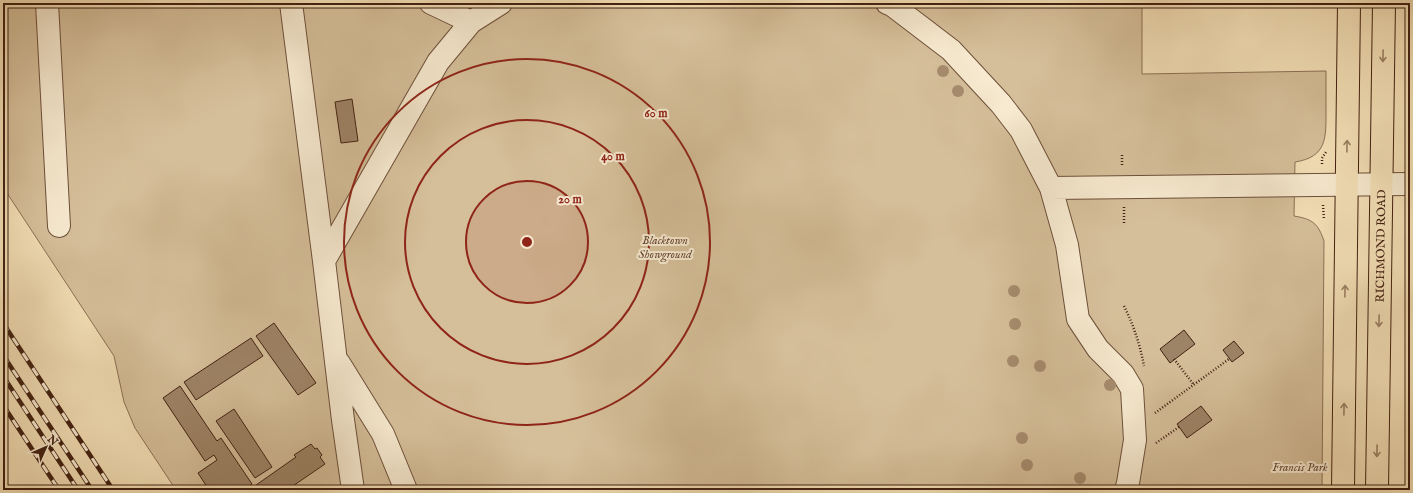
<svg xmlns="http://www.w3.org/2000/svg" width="1413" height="493" viewBox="0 0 1413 493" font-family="'IM FELL English',serif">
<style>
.green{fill:#d5bf9a;stroke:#8c7056}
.building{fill:#9e8467;stroke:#422111}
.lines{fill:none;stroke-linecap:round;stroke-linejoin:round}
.minor-casing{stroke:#6e503a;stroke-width:24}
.major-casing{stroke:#422111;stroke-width:24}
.path{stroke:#422111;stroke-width:2.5;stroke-dasharray:1 2;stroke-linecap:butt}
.minor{stroke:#f7ead0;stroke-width:22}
.major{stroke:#f3dfb6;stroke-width:22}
.rail-casing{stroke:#422111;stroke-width:4.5}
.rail{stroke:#f7ead0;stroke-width:3;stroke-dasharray:9;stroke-linecap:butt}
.tree{fill:#a68c6e}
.oneway{stroke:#9a8064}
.ring{fill:none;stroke:#8f2418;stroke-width:2}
.labels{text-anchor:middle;stroke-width:4;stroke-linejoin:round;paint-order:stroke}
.park-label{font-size:12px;font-style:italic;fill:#674833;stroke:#f7ead0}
.street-label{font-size:12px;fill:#422111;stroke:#f7ead0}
.centre{fill:#8f2418;stroke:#f7ead0;stroke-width:2}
.ring-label{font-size:12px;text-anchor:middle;font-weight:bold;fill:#8f2418;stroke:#f7ead0;stroke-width:4;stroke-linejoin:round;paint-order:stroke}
</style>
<rect width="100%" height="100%" fill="#f3dfb6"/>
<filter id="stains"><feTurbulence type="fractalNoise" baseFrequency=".005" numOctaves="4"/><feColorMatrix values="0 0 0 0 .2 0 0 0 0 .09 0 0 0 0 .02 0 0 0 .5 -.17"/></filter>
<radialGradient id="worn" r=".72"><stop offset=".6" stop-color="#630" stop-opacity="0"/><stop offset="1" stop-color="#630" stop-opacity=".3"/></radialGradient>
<!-- green -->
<path class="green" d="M 3,3 L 1142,3 L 1142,74 L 1326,71 C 1326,84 1326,98 1326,111 C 1326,138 1327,157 1295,162 L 1294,216 C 1312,219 1318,223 1324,241 L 1322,490 L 176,490 L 135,428 L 124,402 L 114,356 L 3,187 Z"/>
<!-- building -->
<path class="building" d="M 352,99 L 358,141 L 341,143 L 335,102 Z
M 274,323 L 316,383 L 298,395 L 256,336 Z
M 1184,330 L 1195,344 L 1170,363 L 1160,349 Z
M 251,338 L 263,356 L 196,400 L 184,382 Z
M 1234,341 L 1244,353 L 1232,362 L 1223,350 Z
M 180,386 L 217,441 L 221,438 L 252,484 L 242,490 L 209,490 L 198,473 L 217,460 L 214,455 L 205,461 L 163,398 Z
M 1201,406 L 1212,420 L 1187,438 L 1177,424 Z
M 234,409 L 272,467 L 255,478 L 216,421 Z
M 311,444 L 315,449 L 317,448 L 322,455 L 320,457 L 325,464 L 287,490 L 249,490 L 296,457 L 294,455 Z"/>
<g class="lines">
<defs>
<path id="minor" d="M 47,3 L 59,226
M 291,3 L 324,261 L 343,420 L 353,490
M 431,3 L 471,22
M 887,3 L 892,5 L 951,50 L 1001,104 L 1021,130 L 1051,188 L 1410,184
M 1051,188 L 1067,245 L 1078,319 L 1098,349 L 1123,374 L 1132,389 L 1135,440 L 1128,483 L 1126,490
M 324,261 L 438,62 L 471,22 L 501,3
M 339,363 L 383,434 L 406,490"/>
<g id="major">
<path d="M 1343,490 L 1349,3"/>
<path id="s1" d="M 1377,490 L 1384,3"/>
</g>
</defs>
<!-- minor casing -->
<use href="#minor" class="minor-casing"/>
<!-- major casing -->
<use href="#major" class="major-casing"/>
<!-- path -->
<path class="path" d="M 1122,155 L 1122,167
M 1322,164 L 1322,158 L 1326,152
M 1323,205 L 1324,220
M 1124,223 L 1124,207
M 1124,306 C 1134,326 1140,345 1144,366
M 1174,359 L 1194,385
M 1155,413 L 1229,359
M 1156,443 L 1179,427"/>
<!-- minor -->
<use href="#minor" class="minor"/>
<!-- major -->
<use href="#major" class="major"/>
<defs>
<path id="rail" d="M 3,323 L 113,490
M 3,355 L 92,490
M 3,376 L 78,490
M 3,405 L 59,490"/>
</defs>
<!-- rail casing -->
<use href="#rail" class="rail-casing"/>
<!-- rail -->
<use href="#rail" class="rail"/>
</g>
<!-- trees -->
<g class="tree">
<circle cx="943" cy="71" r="6"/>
<circle cx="958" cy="91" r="6"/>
<circle cx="1014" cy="291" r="6"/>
<circle cx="1015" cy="324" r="6"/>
<circle cx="1013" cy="361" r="6"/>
<circle cx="1040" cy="366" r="6"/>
<circle cx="1110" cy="385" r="6"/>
<circle cx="1022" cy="438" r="6"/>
<circle cx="1027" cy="465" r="6"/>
<circle cx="1080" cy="478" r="6"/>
</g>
<!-- one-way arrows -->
<defs><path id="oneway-shaft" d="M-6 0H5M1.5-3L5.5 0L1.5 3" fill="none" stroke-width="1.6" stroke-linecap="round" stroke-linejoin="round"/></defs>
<g class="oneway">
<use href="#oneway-shaft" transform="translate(1383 56) rotate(91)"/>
<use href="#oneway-shaft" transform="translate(1347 146) rotate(-89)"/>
<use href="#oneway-shaft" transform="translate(1345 291) rotate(-89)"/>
<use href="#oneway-shaft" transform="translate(1379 321) rotate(91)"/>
<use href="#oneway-shaft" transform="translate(1344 409) rotate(-89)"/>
<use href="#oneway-shaft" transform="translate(1377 451) rotate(91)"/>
</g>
<!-- distance rings -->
<circle cx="527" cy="242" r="61" fill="#8f2418" fill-opacity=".12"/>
<g class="ring">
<circle cx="527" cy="242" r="61"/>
<circle cx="527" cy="242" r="122"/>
<circle cx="527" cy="242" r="183"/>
</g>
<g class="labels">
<!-- park labels -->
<g class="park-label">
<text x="665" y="244">Blacktown<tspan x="665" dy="14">Showground</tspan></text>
<text x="1300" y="471">Francis Park</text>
</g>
<!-- street labels -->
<g class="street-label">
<text dy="4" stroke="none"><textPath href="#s1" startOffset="244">RICHMOND ROAD</textPath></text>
</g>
</g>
<circle cx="527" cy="242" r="6" class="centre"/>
<g class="ring-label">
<text x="656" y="117">60 m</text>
<text x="613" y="160">40 m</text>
<text x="570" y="203">20 m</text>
</g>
<!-- margin -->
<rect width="1413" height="493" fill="none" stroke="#f3dfb6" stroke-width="16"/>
<rect x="4" y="4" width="1405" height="485" fill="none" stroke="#422111" stroke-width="2"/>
<rect x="8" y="8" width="1397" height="477" fill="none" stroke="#422111"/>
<!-- north arrow -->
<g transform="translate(46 447) rotate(45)" stroke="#f7ead0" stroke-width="3" paint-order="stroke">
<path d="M0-3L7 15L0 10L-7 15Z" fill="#422111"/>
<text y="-6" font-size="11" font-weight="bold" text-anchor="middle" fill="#422111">N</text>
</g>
<rect width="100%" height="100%" filter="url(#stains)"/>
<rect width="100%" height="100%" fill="url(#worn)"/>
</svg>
